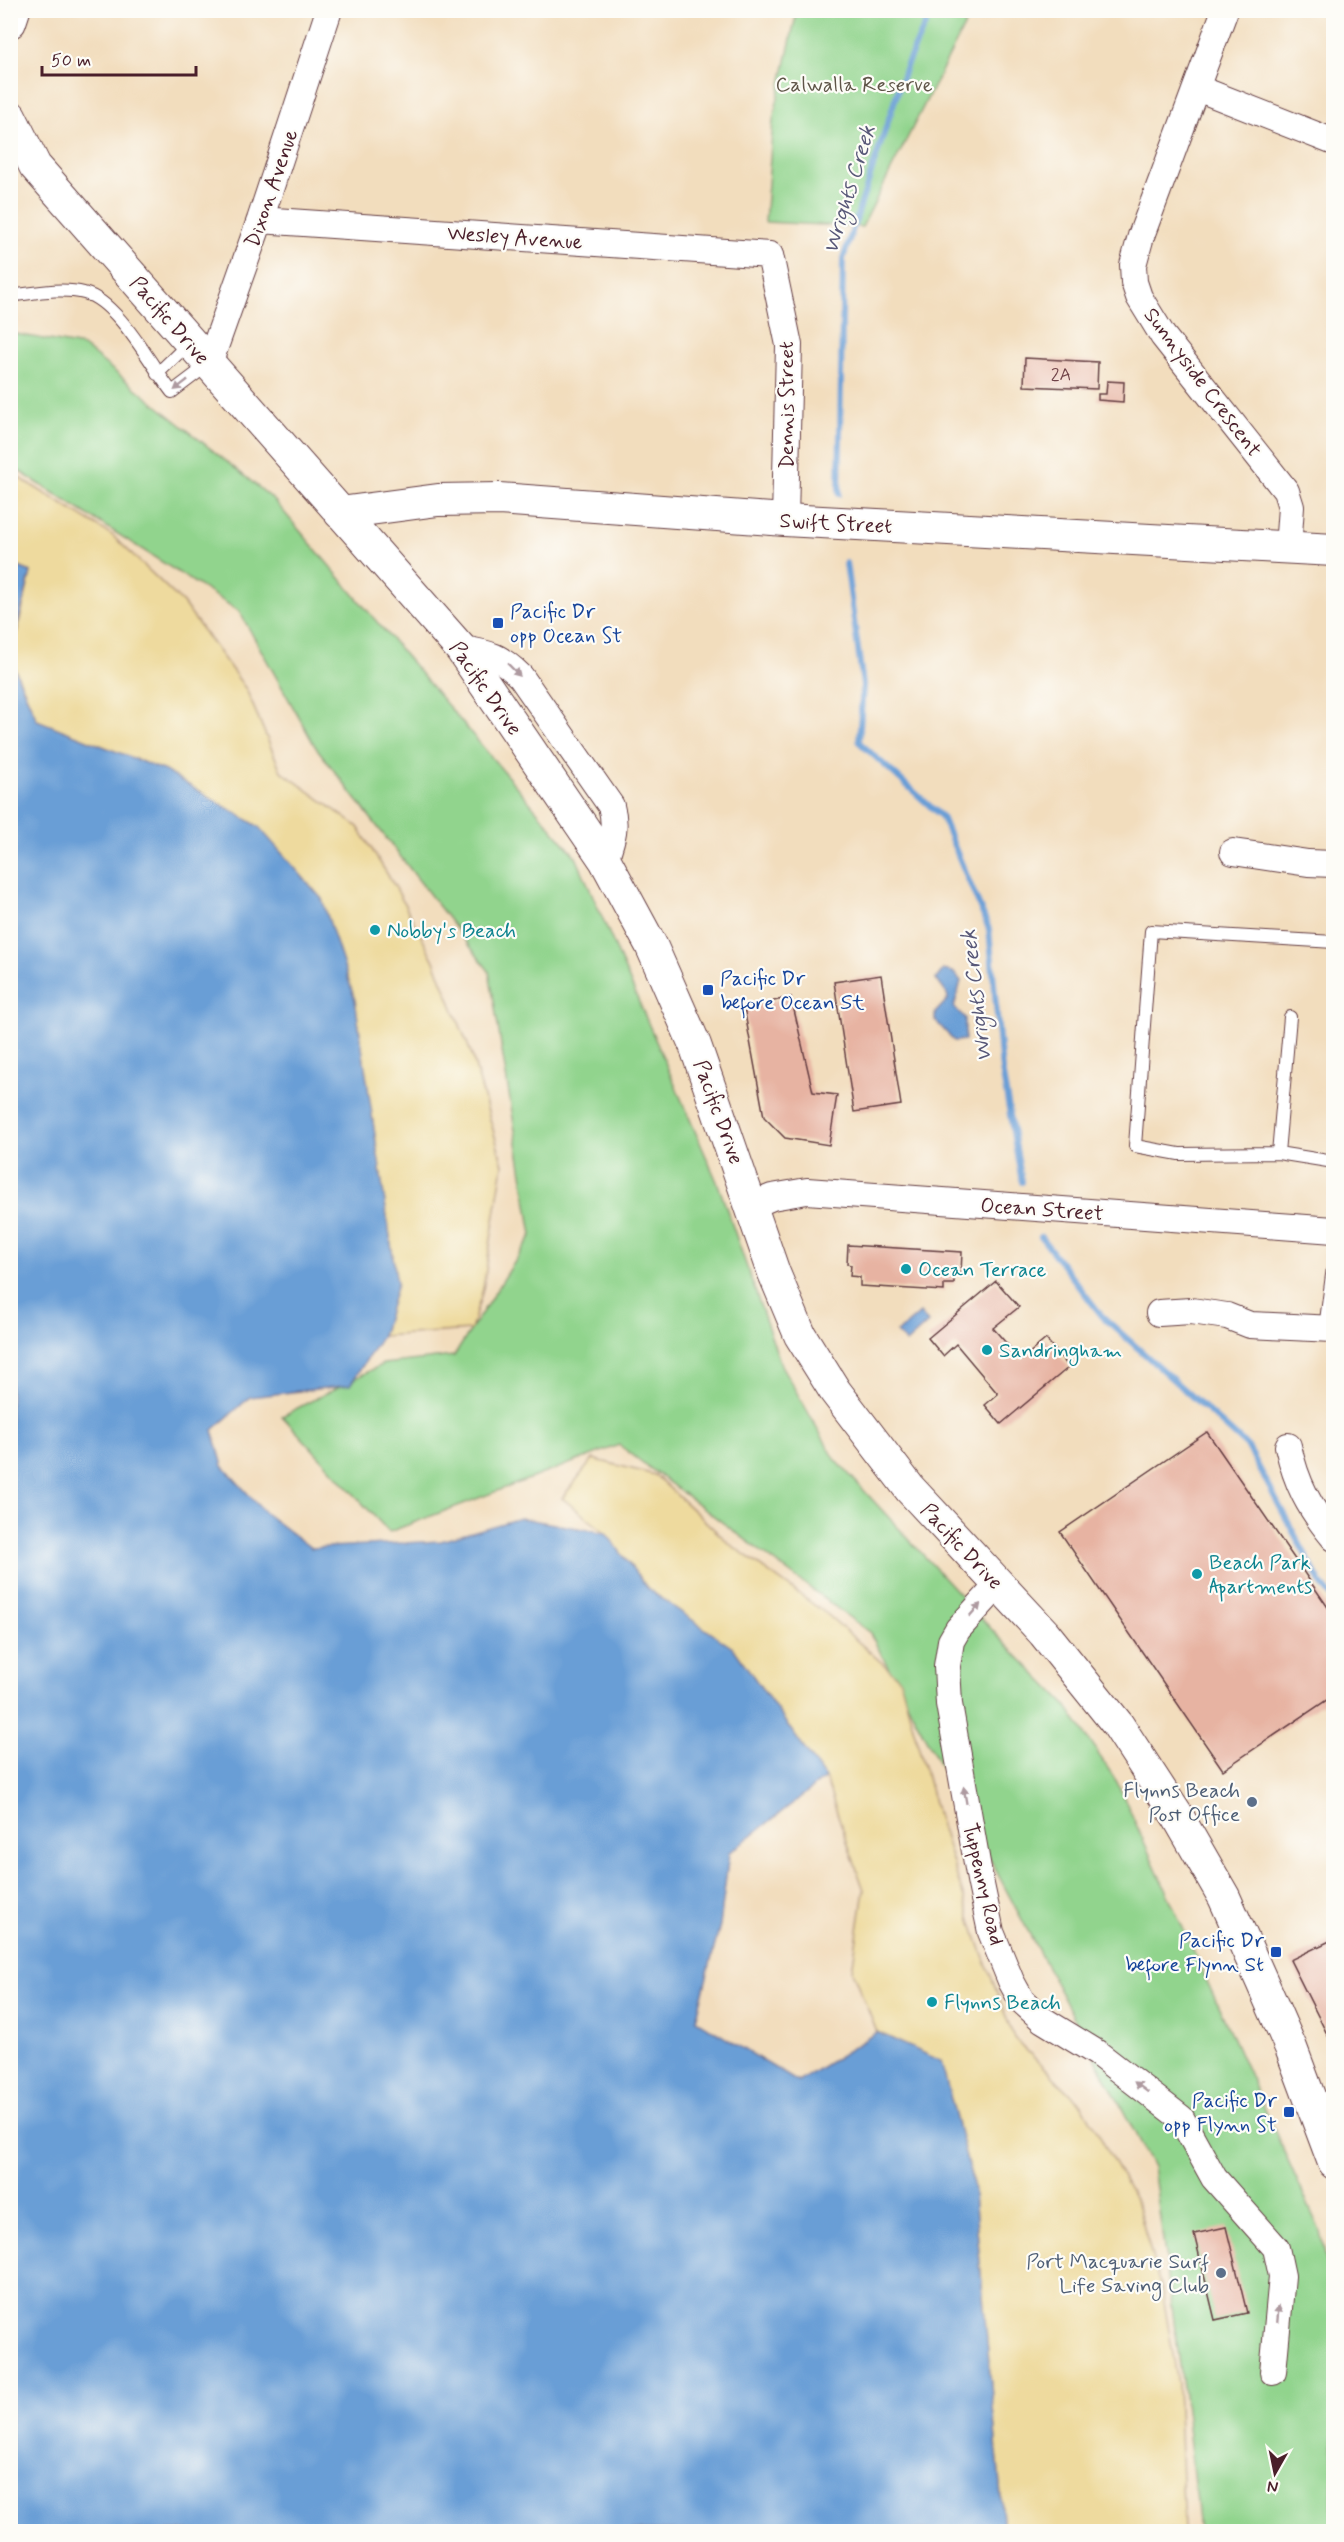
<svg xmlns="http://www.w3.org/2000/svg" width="1344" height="2542" viewBox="0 0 1344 2542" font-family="Mynerve,sans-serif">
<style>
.green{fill:#91d48d;stroke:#6e7a5c;stroke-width:1.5}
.sand{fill:#eeda9e;stroke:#9c7c64;stroke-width:1.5}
.water{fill:#699ed6;stroke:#5a5e80;stroke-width:1.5}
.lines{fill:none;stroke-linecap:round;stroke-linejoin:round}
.stream{stroke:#699ed6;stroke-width:6}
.building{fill:#e7b3a2}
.service-casing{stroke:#633c41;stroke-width:14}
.minor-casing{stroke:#633c41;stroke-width:28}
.tertiary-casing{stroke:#633c41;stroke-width:34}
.service{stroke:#fff;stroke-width:12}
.minor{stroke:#fff;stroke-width:26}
.tertiary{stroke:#fff;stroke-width:32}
.oneway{fill:#ae9aa0}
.transit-dot{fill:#1a4fb4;stroke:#fdfcf7;stroke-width:2}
.culture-dot{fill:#0f9aa8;stroke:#fdfcf7;stroke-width:2}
.service-dot{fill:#5c6f8a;stroke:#fdfcf7;stroke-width:2}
.labels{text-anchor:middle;stroke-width:4.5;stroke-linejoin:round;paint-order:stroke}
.number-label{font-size:18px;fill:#714449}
.park-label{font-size:21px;fill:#5f5548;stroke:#fdfcf7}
.street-label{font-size:21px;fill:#4a1f2b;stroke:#fdfcf7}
.transit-label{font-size:21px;fill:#164399;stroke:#fdfcf7;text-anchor:start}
.culture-label{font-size:21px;fill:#0d838f;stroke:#fdfcf7;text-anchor:start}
.service-label{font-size:21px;fill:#4e5e75;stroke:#fdfcf7;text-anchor:end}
.water-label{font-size:22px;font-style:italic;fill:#585878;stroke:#fdfcf7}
</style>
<rect width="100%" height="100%" fill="#fdfcf7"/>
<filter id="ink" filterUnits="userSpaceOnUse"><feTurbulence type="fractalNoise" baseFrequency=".0167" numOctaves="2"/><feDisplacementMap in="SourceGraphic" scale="12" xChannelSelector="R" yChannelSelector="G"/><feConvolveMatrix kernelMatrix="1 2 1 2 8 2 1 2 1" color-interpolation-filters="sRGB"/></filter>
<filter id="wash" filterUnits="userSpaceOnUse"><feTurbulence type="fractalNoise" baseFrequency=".008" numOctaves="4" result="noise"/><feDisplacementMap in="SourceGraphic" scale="24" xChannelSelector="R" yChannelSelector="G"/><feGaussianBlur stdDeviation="1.35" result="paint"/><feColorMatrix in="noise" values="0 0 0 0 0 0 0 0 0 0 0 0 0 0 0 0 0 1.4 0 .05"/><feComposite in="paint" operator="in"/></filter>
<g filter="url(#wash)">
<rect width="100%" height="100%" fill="#f2ddbd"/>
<!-- green -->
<path class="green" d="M 797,11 L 972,11 L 862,227 L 765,222 L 773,120 Z
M 10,333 L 83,346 L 273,499 L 576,857 L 718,1184 L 781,1365 L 835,1459 L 996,1634 L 1066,1705 L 1117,1782 L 1320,2231 L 1334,2296 L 1333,2531 L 1199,2531 L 1187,2417 L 1153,2167 L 870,1633 L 619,1445 L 389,1532 L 282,1416 L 383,1364 L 454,1356 L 532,1235 L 489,971 L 315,746 L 239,611 L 11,466 Z"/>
<!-- sand -->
<path class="sand" d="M 10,472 L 112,535 L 183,603 L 246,689 L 281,771 L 358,827 L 396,888 L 434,961 L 472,1055 L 503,1165 L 483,1289 L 471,1330 L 382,1336 L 397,1284 L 355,1000 L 165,771 L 37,720 L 11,659 L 31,572 L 11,564 Z
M 593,1459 L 655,1475 L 730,1544 L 828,1615 L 900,1679 L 935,1807 L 977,1939 L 1014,2038 L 1082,2105 L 1137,2203 L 1163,2296 L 1178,2384 L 1184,2531 L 1004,2531 L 973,2184 L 941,2061 L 877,2032 L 852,1971 L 864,1890 L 825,1778 L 734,1649 L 648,1589 L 606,1533 L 562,1498 Z"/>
<!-- water -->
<path class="water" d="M 11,564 L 31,572 L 11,650 Z
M 10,659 L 37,720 L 165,771 L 258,826 L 322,899 L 355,1000 L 397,1284 L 382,1336 L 350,1385 L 250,1397 L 213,1430 L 223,1466 L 265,1513 L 311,1548 L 441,1541 L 520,1518 L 606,1533 L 648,1589 L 734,1649 L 825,1778 L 729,1853 L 720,1925 L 696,2020 L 798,2082 L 877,2032 L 941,2061 L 973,2184 L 1004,2531 L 11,2531 Z
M 943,970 L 953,972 L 961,981 L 954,1007 L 965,1018 L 965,1040 L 954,1041 L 935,1020 L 935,1013 L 948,999 L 947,994 L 936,979 Z
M 920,1313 L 928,1323 L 906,1343 L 897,1333 Z"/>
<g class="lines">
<!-- stream -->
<path class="stream" d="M 839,494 L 843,259 L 906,66 L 932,10
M 846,563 L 863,685 L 859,742 L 942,817 L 989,929 L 1002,1070 L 1022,1182
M 1041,1237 L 1102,1316 L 1248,1447 L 1320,1582 L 1334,1600"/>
</g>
<g id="blocks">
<!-- building -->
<path class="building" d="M 1025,358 L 1098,362 L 1097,389 L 1024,386 Z
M 1107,381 L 1124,382 L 1123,402 L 1098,400 L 1098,394 L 1106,394 Z
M 881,975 L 901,1105 L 854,1112 L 834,982 Z
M 791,997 L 813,1092 L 837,1095 L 829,1145 L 785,1138 L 764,1117 L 744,1008 Z
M 848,1245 L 962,1252 L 961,1273 L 954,1272 L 954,1284 L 944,1284 L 944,1291 L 860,1286 L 860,1277 L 850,1276 L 851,1265 L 847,1264 Z
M 996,1281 L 1019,1307 L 993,1328 L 1021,1360 L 1046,1339 L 1069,1367 L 1001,1424 L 985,1405 L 998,1394 L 956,1344 L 943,1356 L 928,1338 Z
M 1207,1432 L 1334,1616 L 1334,1695 L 1223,1770 L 1060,1532 Z
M 1334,1939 L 1334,2048 L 1290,1960 Z
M 1226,2227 L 1247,2313 L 1215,2320 L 1194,2234 Z"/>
</g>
</g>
<g filter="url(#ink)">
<use href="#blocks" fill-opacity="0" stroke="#633c41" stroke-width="1.5"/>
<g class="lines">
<defs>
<path id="service" d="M 10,296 C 34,293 61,287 84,293 C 118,301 151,366 172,392 L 209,364
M 157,374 L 189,343
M 1334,942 L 1151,931 L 1135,1146 L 1179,1154 L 1278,1153 L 1334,1162
M 1278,1153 L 1290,1017
M 1325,1328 L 1334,1260"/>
<path id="minor" d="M 1225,10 L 1141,236 L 1133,265 L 1134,282 L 1139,297 L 1163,336 L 1286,491 L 1291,507 L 1288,548
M 1197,88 L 1334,142
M 260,220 L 770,255 L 789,345 L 785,520
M 209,364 L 260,220 L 329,10
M 461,649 C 490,653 500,656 521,677 L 611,806 C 617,827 612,839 605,860
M 1233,852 L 1308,863 L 1334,864
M 753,1205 L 772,1197 L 807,1191 L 1334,1230
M 1159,1313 L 1191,1311 L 1227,1316 L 1250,1325 L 1334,1329
M 1288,1446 C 1296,1483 1309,1508 1334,1538
M 998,1585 L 958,1629 L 951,1641 L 947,1666 L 949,1704 L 980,1880 L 991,1932 L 1011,1981 L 1022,2001 L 1043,2020 L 1097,2053 L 1181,2118 L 1214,2178 L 1276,2248 L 1282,2276 L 1273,2372"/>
<path id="tertiary" d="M 10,22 L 14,10
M 10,116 L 35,166 L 461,649 L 605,860 L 651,945 L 695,1045 L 774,1273 L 800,1335 L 835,1391 L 910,1489 L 1044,1633 L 1118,1725 L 1178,1817 L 1224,1897 L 1262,1982 L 1291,2048 L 1334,2163
M 340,513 L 438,500 L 499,499 L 785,520 L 1334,550"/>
</defs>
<!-- service casing -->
<use href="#service" class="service-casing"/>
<!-- minor casing -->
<use href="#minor" class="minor-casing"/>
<!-- tertiary casing -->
<use href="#tertiary" class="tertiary-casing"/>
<!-- service -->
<use href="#service" class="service"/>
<!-- minor -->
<use href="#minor" class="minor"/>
<!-- tertiary -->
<use href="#tertiary" class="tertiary"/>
</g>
<!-- one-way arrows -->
<defs><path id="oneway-solid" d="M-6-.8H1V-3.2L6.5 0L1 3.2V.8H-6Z" transform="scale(1.5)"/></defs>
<g class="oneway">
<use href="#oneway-solid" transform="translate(181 385) rotate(142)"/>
<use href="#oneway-solid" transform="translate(514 670) rotate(45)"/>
<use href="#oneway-solid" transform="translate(975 1610) rotate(-48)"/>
<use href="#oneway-solid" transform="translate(965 1795) rotate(-100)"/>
<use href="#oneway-solid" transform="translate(1141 2087) rotate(-143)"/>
<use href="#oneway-solid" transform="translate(1278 2314) rotate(-85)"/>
</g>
</g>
<!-- markers -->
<g class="transit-dot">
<rect x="492" y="617" width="12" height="12" rx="3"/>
<rect x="702" y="984" width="12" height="12" rx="3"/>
<rect x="1270" y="1946" width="12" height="12" rx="3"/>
<rect x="1283" y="2106" width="12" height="12" rx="3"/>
</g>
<g class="culture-dot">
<circle cx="375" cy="930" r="6"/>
<circle cx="906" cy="1269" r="6"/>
<circle cx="987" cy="1350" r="6"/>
<circle cx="1197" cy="1574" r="6"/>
<circle cx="932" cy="2002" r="6"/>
</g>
<g class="service-dot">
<circle cx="1252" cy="1802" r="6"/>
<circle cx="1221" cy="2273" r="6"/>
</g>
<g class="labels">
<!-- number labels -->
<g class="number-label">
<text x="1061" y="380">2A</text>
</g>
<!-- park labels -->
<g class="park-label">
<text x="854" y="91">Calwalla Reserve</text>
</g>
<!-- street labels -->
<g class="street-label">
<text transform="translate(271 188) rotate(-71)" y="7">Dixon Avenue</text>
<text transform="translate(515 237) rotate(4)" y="7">Wesley Avenue</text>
<text transform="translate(170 320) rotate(49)" y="7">Pacific Drive</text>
<text transform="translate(1203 382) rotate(53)" y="7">Sunnyside Crescent</text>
<text transform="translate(786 405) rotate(-90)" y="7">Dennis Street</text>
<text transform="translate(836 523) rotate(3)" y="7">Swift Street</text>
<text transform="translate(486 688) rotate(55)" y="7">Pacific Drive</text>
<text transform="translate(719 1112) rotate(70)" y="7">Pacific Drive</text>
<text transform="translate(1042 1209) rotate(4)" y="7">Ocean Street</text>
<text transform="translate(962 1546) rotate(47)" y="7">Pacific Drive</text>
<text transform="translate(984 1884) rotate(77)" y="7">Tuppenny Road</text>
</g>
<!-- transit labels -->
<g class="transit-label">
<text x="510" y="618">Pacific Dr<tspan x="510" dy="24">opp Ocean St</tspan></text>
<text x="720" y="985">Pacific Dr<tspan x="720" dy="24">before Ocean St</tspan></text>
<text x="1264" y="1947" text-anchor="end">Pacific Dr<tspan x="1264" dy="24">before Flynn St</tspan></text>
<text x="1277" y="2107" text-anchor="end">Pacific Dr<tspan x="1277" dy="24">opp Flynn St</tspan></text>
</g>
<!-- culture labels -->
<g class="culture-label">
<text x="387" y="937">Nobby's Beach</text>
<text x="918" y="1276">Ocean Terrace</text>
<text x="999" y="1357">Sandringham</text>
<text x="1209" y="1569">Beach Park<tspan x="1209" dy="24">Apartments</tspan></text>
<text x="944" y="2009">Flynns Beach</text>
</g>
<!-- service labels -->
<g class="service-label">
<text x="1240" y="1797">Flynns Beach<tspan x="1240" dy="24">Post Office</tspan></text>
<text x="1209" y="2268">Port Macquarie Surf<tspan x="1209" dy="24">Life Saving Club</tspan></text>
</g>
<!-- water labels -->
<g class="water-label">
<text transform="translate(848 189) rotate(-73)" y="8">Wrights Creek</text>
<text transform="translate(975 996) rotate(-97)" y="8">Wrights Creek</text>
</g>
</g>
<!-- margin -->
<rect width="1344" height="2542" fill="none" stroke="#fdfcf7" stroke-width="36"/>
<!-- north arrow -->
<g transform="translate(1275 2473) rotate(189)" stroke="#fdfcf7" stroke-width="4.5" paint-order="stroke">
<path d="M0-4.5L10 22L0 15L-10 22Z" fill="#4a1f2b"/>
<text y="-9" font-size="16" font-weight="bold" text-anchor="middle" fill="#4a1f2b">N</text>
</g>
<!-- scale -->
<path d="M42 66v9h154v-9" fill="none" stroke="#4a1f2b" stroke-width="3"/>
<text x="51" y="66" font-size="18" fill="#4a1f2b" stroke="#fdfcf7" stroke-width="4.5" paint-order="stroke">50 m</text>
</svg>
